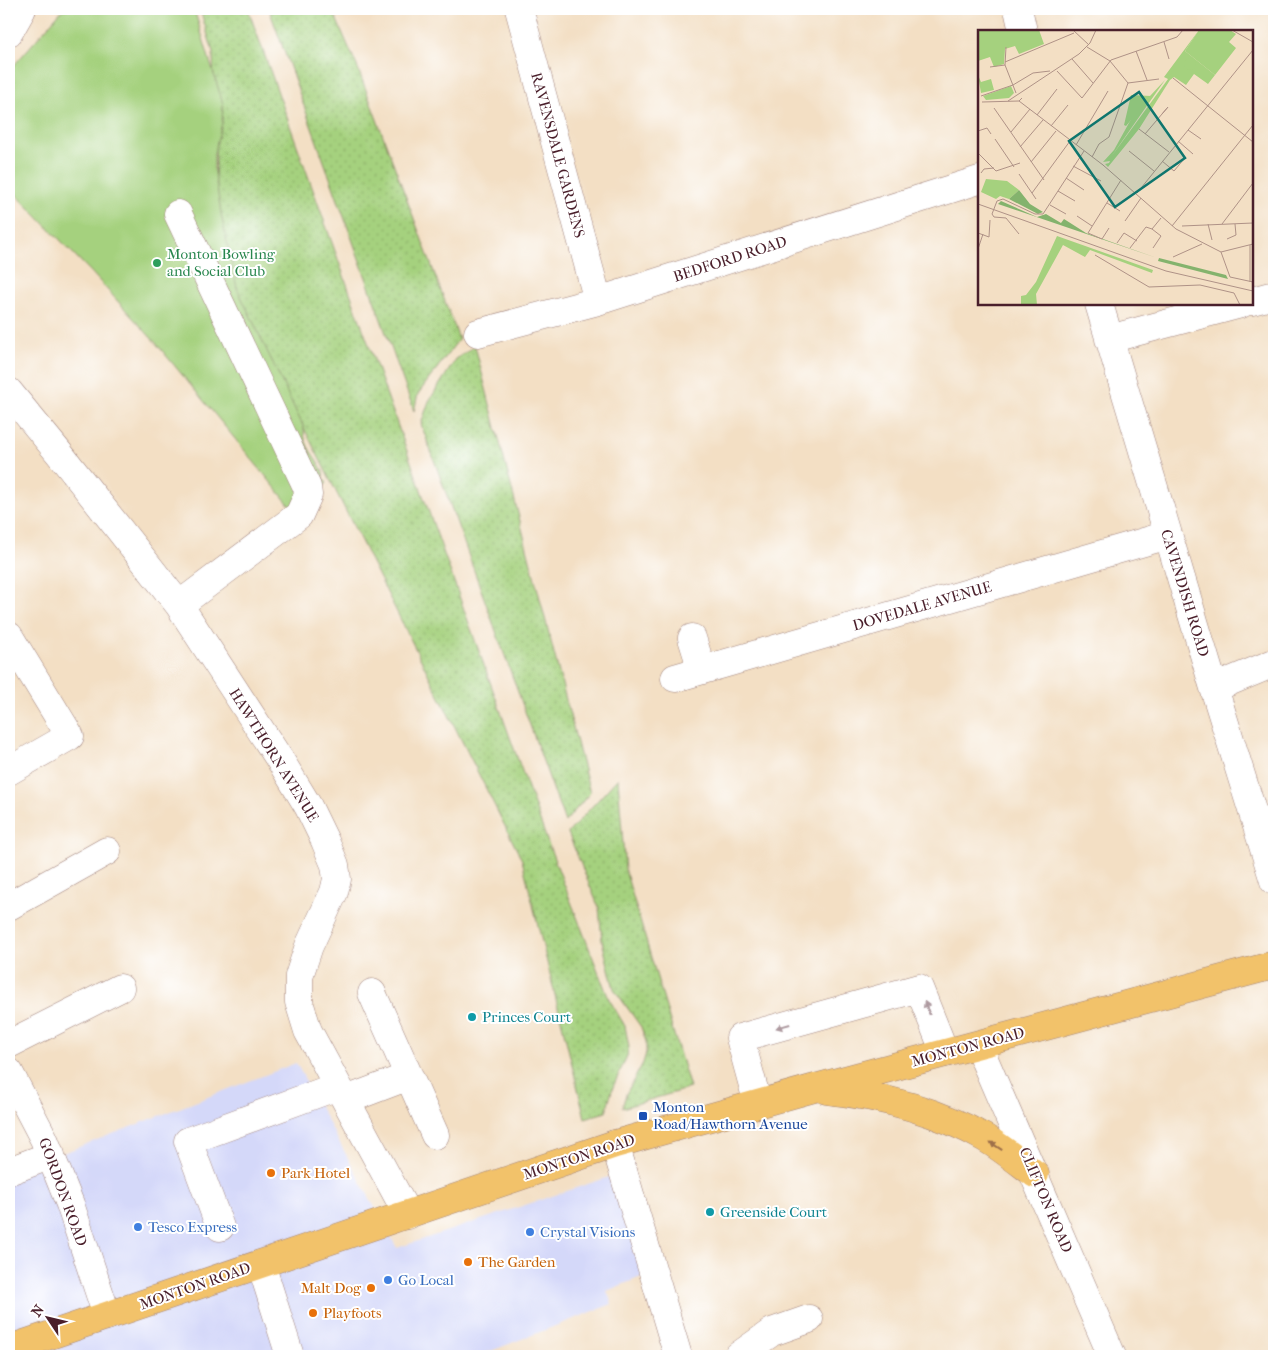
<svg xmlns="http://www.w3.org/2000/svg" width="1283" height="1365" viewBox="0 0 1283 1365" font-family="'IM FELL French Canon',serif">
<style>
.built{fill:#d4d8f9}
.grass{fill:url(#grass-dots);stroke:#787854}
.pitch{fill:#a5d17e;stroke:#787854}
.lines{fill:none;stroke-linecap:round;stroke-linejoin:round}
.minor-casing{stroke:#9e7f78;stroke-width:29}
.major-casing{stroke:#9e7f78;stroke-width:29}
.minor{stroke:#fff;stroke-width:28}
.major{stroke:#f2c26a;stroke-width:28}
.oneway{fill:#ae9aa0}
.oneway2{fill:#9e704a}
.leisure-dot{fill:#2e9e5b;stroke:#fff;stroke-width:2}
.culture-dot{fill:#0f9aa8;stroke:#fff;stroke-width:2}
.transit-dot{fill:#1a4fb4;stroke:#fff;stroke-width:2}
.food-dot{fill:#e8710a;stroke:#fff;stroke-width:2}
.shop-dot{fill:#3f7fe0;stroke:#fff;stroke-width:2}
.labels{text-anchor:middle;stroke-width:4;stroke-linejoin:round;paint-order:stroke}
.street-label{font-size:15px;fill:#4a1f2b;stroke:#fff}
.leisure-label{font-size:15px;fill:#27864d;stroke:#fff;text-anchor:start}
.culture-label{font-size:15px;fill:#0d838f;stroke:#fff;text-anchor:start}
.transit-label{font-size:15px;fill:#164399;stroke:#fff;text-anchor:start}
.food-label{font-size:15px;fill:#c56008;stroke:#fff;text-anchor:start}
.shop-label{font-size:15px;fill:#366cbe;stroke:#fff;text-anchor:start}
.inset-road{fill:none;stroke:#af9287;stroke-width:1}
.view{fill:#0f766e;fill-opacity:0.15;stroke:#0f766e;stroke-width:2.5}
.inset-edge{fill:none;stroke:#4a1f2b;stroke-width:2.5}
</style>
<defs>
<pattern id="grass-dots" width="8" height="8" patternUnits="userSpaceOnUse" patternTransform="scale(1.25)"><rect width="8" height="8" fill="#a5d17e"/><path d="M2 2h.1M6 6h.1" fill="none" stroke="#90b36d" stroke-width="1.8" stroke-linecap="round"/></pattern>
</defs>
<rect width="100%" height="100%" fill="#fff"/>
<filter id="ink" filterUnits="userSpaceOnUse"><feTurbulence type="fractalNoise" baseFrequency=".02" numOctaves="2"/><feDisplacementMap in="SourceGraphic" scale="10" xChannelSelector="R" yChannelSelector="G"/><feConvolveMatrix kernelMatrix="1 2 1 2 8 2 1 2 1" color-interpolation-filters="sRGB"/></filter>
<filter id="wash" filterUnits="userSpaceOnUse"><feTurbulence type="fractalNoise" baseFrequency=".0096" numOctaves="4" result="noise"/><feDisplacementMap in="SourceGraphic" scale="20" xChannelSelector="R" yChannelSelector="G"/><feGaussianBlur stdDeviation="1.12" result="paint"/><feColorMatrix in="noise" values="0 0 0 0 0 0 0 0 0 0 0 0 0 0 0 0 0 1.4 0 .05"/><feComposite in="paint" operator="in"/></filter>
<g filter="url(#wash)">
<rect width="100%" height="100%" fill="#f3dfc4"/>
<!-- built -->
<path class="built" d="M 296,1063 L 397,1248 L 612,1176 L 646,1275 L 607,1291 L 612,1304 L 478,1356 L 9,1356 L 9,1174 Z"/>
<!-- grass -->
<path class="grass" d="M 200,9 L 248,9 L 548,843 L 609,999 L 625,1026 L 629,1047 L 627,1056 L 613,1087 L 606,1112 L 585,1118 L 522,860 L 255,331 L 217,244 L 213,52 Z
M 269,9 L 332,9 L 357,66 L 459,339 L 418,394 L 414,411 Z
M 475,346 L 590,793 L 565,822 L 421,424 L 429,401 L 456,359 Z
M 618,778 L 625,870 L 690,1088 L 622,1108 L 626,1094 L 643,1063 L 646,1053 L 646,1042 L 641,1027 L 614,989 L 602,941 L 599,908 L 568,833 Z"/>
<!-- pitch -->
<path class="pitch" d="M 63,9 L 194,9 L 223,104 L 222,123 L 214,153 L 214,169 L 222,219 L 237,288 L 304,428 C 303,448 317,456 323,472 C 324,477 323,479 327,483 L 292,508 L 155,342 L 92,273 L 9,187 L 9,71 Z"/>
</g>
<g filter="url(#ink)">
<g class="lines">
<defs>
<path id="minor" d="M 519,9 L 598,301
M 1018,9 L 1023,31
M 9,32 L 22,9
M 178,214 L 307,487 L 308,495 L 299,515 L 179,605
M 1252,301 L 1274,295
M 1099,304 L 1214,688 L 1274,881
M 478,333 L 598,301 L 979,180
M 1109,339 L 1241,304
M 9,392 L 59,453 L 179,605 L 282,763 L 308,806 L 325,841 L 335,865 L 337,879 L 334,892 L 309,946 L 299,976 L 299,1002 L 308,1031 L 408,1215
M 9,636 L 70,736 L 9,771
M 692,638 L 702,670
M 675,678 L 1168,535
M 1214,688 L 1274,663
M 9,906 L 107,851
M 372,993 L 435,1135
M 9,1044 L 120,988
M 978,1045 L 1112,1356
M 9,1072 L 44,1139 L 70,1204 L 107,1316
M 346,1100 L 409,1076
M 758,1104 L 740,1038 L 919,988 L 945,1053
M 615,1144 L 678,1356
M 9,1171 L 51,1155
M 220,1227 L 188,1141 L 338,1086
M 261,1264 L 290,1356
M 738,1356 L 772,1332 L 809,1319"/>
<path id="major" d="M 826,1090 C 881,1096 936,1110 985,1138 C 1002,1148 1019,1162 1035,1174
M 9,1349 L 615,1144 L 811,1089 L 1274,965"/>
</defs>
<!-- minor casing -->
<use href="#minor" class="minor-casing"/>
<!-- major casing -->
<use href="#major" class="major-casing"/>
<!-- minor -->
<use href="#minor" class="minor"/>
<!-- major -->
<use href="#major" class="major"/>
</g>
<!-- one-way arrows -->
<defs><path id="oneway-solid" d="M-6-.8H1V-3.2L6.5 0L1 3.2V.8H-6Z" transform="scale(1.25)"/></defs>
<g class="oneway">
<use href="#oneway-solid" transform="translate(927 1008) rotate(-112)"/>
<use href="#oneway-solid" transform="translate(783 1026) rotate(164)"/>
</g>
<use class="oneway2" href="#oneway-solid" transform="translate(996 1146) rotate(-146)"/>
</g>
<!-- markers -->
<circle class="leisure-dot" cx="157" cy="263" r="5"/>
<g class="culture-dot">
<circle cx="472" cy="1017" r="5"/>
<circle cx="710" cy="1212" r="5"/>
</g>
<rect class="transit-dot" x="638" y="1111" width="10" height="10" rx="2.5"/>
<g class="food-dot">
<circle cx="271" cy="1173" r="5"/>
<circle cx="468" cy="1262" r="5"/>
<circle cx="371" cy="1288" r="5"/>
<circle cx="313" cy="1313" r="5"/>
</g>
<g class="shop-dot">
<circle cx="138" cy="1227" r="5"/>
<circle cx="530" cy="1232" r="5"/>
<circle cx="388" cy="1280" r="5"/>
</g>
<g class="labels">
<!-- street labels -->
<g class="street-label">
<text transform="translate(558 155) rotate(75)" y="5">RAVENSDALE GARDENS</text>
<text transform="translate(730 259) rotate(-18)" y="5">BEDFORD ROAD</text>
<text transform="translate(1185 593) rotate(73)" y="5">CAVENDISH ROAD</text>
<text transform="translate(922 606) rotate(-16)" y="5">DOVEDALE AVENUE</text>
<text transform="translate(274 755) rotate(58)" y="5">HAWTHORN AVENUE</text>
<text transform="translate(968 1047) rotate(-15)" y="5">MONTON ROAD</text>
<text transform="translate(579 1157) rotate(-18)" y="5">MONTON ROAD</text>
<text transform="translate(63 1192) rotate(70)" y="5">GORDON ROAD</text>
<text transform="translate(1046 1200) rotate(67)" y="5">CLIFTON ROAD</text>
<text transform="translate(195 1286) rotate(-19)" y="5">MONTON ROAD</text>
</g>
<!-- leisure labels -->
<g class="leisure-label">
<text x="167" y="259">Monton Bowling<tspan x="167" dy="17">and Social Club</tspan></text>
</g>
<!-- culture labels -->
<g class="culture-label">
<text x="482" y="1022">Princes Court</text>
<text x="720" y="1217">Greenside Court</text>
</g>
<!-- transit labels -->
<g class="transit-label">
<text x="653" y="1112">Monton<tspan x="653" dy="17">Road/Hawthorn Avenue</tspan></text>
</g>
<!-- food labels -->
<g class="food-label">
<text x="281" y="1178">Park Hotel</text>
<text x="478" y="1267">The Garden</text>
<text x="361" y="1293" text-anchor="end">Malt Dog</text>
<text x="323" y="1318">Playfoots</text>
</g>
<!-- shop labels -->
<g class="shop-label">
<text x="148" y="1232">Tesco Express</text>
<text x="540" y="1237">Crystal Visions</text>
<text x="398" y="1285">Go Local</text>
</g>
</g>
<!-- overview -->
<g transform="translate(978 30)">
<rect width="275" height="275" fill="#f3dfc4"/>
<path d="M 0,0 L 61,0 L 66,14 L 41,24 L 37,16 L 27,19 L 26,34 L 16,37 L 12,27 L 0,31 ZM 221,0 L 207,21 L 237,45 L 230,54 L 216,44 L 208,55 L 196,47 L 192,50 L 161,99 L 130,137 L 127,134 L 131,133 L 132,131 L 125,132 L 136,120 L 157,82 L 187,50 L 133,127 L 190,49 L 186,47 ZM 33,56 L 36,63 L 31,68 L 8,70 L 5,66 ZM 8,149 L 29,151 L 41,160 L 31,169 L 22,166 L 18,169 L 3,162 ZM 79,206 L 175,240 L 174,243 L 112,220 L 107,227 L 85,215 L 58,264 L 59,275 L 43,275 L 43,266 L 48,265 L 58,252 Z" fill="#a5d17e"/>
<path d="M 41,160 L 52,174 L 65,182 L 60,184 L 31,169 ZM 23,171 L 59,187 L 68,184 L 83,193 L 86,189 L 108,203 L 179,228 L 20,174 ZM 181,228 L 248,245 L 250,249 L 180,231 Z" fill="#84b36d"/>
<path d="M 0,45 L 3,52 L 13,49 L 16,60 L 3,63 Z" fill="#a5d17e"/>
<path d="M 221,0 L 252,0 L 258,4 L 251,12 L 258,18 L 237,45 L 207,21 ZM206 34a6 6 0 1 1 12 0a6 6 0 1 1-12 0ZM 153,65 L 173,66 L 148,96 L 146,95 Z" fill="#a5d17e"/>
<path class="inset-road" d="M 95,0 L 111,15M 254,0 L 275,12M 186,12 L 191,29M 28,17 L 27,35 L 38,63M 109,17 L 132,31 L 150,53M 158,21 L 169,50M 94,29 L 115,53M 27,32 L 96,3M 12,37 L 27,35M 79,41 L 104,68 L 133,30 L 199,7 L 205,0M 195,48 L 275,112M 150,53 L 181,49M 3,66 L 35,55 L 55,43 L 72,41M 30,71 L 101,24 L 112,13 L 118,0M 41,71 L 125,135 L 198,199 L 243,222 L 275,214M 4,72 L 41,71 L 44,68M 16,78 L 66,150M 59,85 L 79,59M 73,96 L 90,75M 161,99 L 191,122M 210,100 L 223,109M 0,101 L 9,98 L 13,104M 33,102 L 52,79M 167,104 L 190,77 L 184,84M 17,109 L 36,137M 200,111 L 215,124M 98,115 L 130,61M 42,117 L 65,90M 151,121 L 176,141M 0,123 L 18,141 L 42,133M 114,127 L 121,114 L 131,107 L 150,53M 184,131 L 196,141 L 206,129M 53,132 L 78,101M 95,136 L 123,151M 3,143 L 6,139 L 16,138M 41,144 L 58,169M 88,148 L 106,160M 80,161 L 97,171M 54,163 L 92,111M 159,163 L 275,20M 129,173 L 142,181M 0,174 L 188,241 L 275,261M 72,175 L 88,184M 99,186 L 114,196M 147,191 L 163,168M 230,194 L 234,210M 244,194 L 275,153M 194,196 L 275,95M 204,196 L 275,193M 131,198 L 124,209 L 110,203 L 143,150M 174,199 L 183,206 L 175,218M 0,203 L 11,207 L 12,190M 41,204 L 28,188 L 16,187 L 14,184 L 19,171 L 25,169 L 57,184 L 65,184 L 106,121M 249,209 L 258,205 L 257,194M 139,213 L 146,203 L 159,211M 152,218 L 168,197 L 174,199 L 183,188M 0,219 L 5,204M 243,222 L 252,247 L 275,252M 117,225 L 171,257 L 222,255 L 256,263 L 262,275M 195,227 L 224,214M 272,252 L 272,215"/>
<path class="view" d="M 161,62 L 207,128 L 137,177 L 91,111 Z"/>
<rect width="275" height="275" class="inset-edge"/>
</g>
<!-- margin -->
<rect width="1283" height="1365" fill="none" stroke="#fff" stroke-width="30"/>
<!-- north arrow -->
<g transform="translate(48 1318) rotate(305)" stroke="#ffffff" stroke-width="4" paint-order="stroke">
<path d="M0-4L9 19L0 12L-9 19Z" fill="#4a1f2b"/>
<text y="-8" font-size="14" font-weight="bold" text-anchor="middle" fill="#4a1f2b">N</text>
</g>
</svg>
